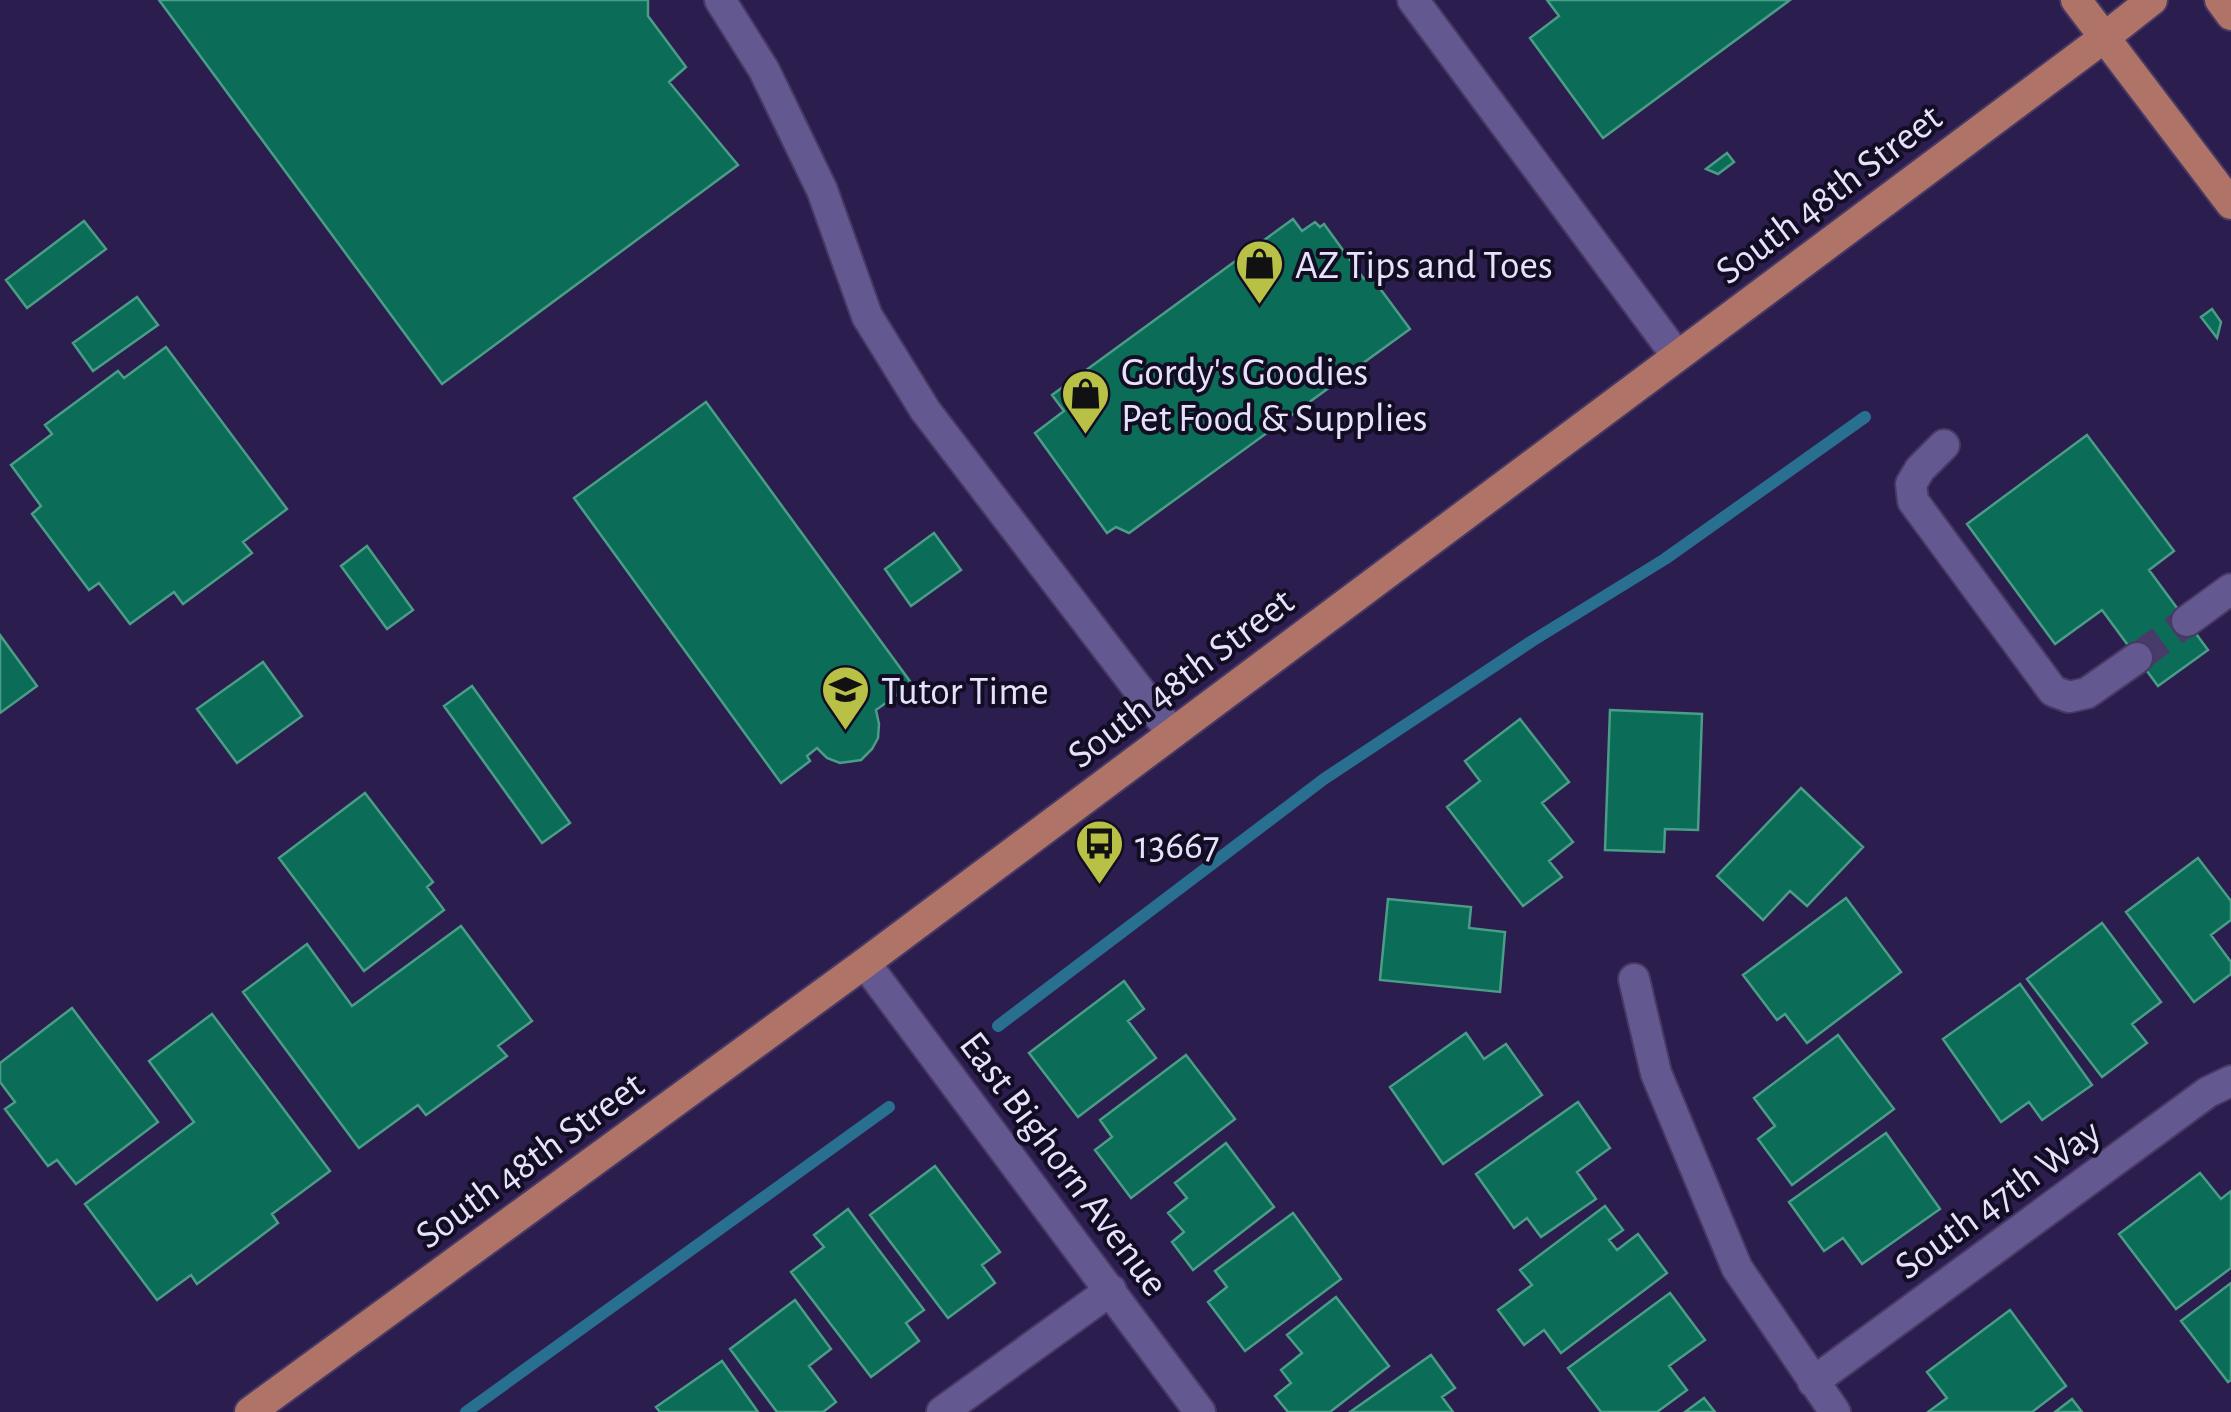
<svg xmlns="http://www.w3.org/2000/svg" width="2231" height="1412" viewBox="0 0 2231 1412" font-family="'Alegreya Sans',sans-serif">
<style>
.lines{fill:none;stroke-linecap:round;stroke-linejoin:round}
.stream{stroke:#296f90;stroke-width:12}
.building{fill:#0b6c57;stroke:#4a9d86;stroke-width:2.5}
.minor-tunnel{stroke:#483b69;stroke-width:30;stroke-dasharray:30 15;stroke-linecap:butt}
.minor-casing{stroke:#473964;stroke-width:34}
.major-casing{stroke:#473964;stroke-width:34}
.minor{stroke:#645890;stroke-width:30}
.major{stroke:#af7467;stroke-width:30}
.labels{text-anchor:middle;stroke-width:8;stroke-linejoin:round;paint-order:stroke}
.street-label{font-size:40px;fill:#e6e2fc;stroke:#130d23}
.poi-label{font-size:40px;fill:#e6e2fc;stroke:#130d23;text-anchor:start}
</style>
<rect width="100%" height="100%" fill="#2c1d4f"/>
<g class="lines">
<!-- stream -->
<path class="stream" d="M 998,1026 L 1324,779 L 1532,641 L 1665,559 L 1865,417
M 466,1412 L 889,1107"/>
</g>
<!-- building -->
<path class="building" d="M 159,0 L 648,0 L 648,16 L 686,67 L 669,82 L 738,165 L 442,384 Z
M 1547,0 L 1790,0 L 1603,138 L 1530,38 L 1559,16 Z
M 1727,153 L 1734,162 L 1718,174 L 1706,169 Z
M 1293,219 L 1302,231 L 1315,222 L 1320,227 L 1324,224 L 1364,279 L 1370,275 L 1410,329 L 1129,533 L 1116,527 L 1107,533 L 1035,433 L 1064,411 L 1052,395 Z
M 84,221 L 106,249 L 27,308 L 6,280 Z
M 137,297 L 158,325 L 93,371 L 73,343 Z
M 2212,309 L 2221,322 L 2217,338 L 2201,317 Z
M 166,347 L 287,509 L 243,542 L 252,553 L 183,604 L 174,592 L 130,624 L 99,583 L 89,590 L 32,514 L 41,506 L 11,465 L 52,434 L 45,425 L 118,371 L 124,378 Z
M 706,402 L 912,684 L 876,710 L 879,724 L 878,738 L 872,749 L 861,760 L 840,763 L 827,758 L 817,748 L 807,756 L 810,761 L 781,783 L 574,498 Z
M 2087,435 L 2174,551 L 2149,570 L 2208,650 L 2158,686 L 2102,610 L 2055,644 L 1967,524 Z
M 934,533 L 961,570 L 911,606 L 885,569 Z
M 367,546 L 413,610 L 387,629 L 341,566 Z
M 0,635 L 37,686 L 0,713 Z
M 263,662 L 302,716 L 237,763 L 197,709 Z
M 472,686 L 570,823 L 542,843 L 444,706 Z
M 1610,710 L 1702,714 L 1698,830 L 1665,829 L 1664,852 L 1605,850 Z
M 1520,719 L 1569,782 L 1542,803 L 1573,842 L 1549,861 L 1562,877 L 1523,906 L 1447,807 L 1480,781 L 1465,761 Z
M 1801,788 L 1863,847 L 1807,906 L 1790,891 L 1763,920 L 1717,876 Z
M 365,793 L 433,882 L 427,887 L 444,910 L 364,971 L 279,858 Z
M 2198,858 L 2231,901 L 2231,920 L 2211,935 L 2231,962 L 2231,974 L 2194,1002 L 2126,912 Z
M 1846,898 L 1901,972 L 1807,1043 L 1785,1014 L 1777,1020 L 1743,975 Z
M 1388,899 L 1471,907 L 1469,928 L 1505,932 L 1500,992 L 1380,980 Z
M 2102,923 L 2161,1002 L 2132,1024 L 2147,1043 L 2102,1077 L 2027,979 Z
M 461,926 L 532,1021 L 498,1046 L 507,1056 L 426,1115 L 418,1105 L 359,1148 L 243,992 L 307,944 L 352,1006 Z
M 1124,981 L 1144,1009 L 1128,1021 L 1156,1058 L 1078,1117 L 1029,1053 Z
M 2020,984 L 2092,1085 L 2042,1120 L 2029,1102 L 2001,1122 L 1943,1039 Z
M 72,1008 L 158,1122 L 76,1184 L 57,1160 L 48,1166 L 5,1109 L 15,1102 L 0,1082 L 0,1063 Z
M 212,1014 L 330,1171 L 272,1214 L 278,1223 L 197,1284 L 191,1275 L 157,1300 L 85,1204 L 194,1122 L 149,1061 Z
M 1466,1033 L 1484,1059 L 1506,1044 L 1542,1095 L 1443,1164 L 1390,1087 Z
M 1838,1035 L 1894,1109 L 1792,1185 L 1758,1139 L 1775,1126 L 1754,1098 Z
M 1186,1055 L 1235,1119 L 1131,1198 L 1095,1150 L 1112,1137 L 1100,1120 Z
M 1578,1102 L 1610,1148 L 1577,1172 L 1596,1199 L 1541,1237 L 1527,1218 L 1514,1228 L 1476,1174 Z
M 1886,1133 L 1940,1209 L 1862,1264 L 1843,1238 L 1824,1251 L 1789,1202 Z
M 1226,1143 L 1274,1207 L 1193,1270 L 1172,1242 L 1184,1232 L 1168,1213 L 1187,1198 L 1175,1183 Z
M 935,1166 L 1000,1252 L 982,1265 L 995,1283 L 948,1318 L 870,1215 Z
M 2200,1173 L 2221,1199 L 2231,1191 L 2231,1268 L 2176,1309 L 2119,1234 Z
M 1605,1206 L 1623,1230 L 1609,1240 L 1617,1250 L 1638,1234 L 1667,1273 L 1561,1353 L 1544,1330 L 1524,1345 L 1498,1310 L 1532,1285 L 1520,1270 Z
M 848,1209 L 924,1310 L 906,1323 L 919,1341 L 871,1377 L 791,1272 L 824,1247 L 814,1235 Z
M 1293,1213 L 1341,1279 L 1245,1351 L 1208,1302 L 1227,1287 L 1215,1271 Z
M 2231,1283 L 2231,1380 L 2228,1382 L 2181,1321 Z
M 1670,1293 L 1705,1340 L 1669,1366 L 1687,1390 L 1657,1412 L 1601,1412 L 1568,1368 Z
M 1336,1297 L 1389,1366 L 1330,1412 L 1288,1412 L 1275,1396 L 1291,1383 L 1281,1370 L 1302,1353 L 1287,1335 Z
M 795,1300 L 831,1349 L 809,1366 L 836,1402 L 823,1412 L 777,1412 L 730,1349 Z
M 2010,1310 L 2066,1386 L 2032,1412 L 1928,1412 L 1947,1398 L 1927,1372 Z
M 1431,1355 L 1455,1388 L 1442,1397 L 1453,1412 L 1350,1412 Z
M 722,1361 L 758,1412 L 660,1412 L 656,1407 Z
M 1704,1398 L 1715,1412 L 1685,1412 Z
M 2072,1399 L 2082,1412 L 2055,1412 Z"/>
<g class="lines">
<!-- minor-tunnel -->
<path class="minor-tunnel" d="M 2137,658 L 2187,621"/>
<defs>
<path id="minor" d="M 720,0 L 764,70 L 822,190 L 867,316 L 925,410 L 1172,733
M 1413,0 L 1677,356
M 1944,445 L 1920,469 L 1911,484 L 1913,501 L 2053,691 L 2069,697 L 2087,693 L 2137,658
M 2187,621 L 2231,589
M 865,963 L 1200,1412
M 1634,979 L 1656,1073 L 1737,1268 L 1835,1412
M 1813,1382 L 2208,1092 L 2231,1081
M 942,1412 L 1111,1290"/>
<path id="major" d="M 2076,0 L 2231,204
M 2220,0 L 2231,15
M 250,1412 L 865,963 L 2105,37 L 2152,0"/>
</defs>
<!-- minor casing -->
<use href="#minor" class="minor-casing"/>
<!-- major casing -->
<use href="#major" class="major-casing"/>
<!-- minor -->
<use href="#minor" class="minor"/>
<!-- major -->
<use href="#major" class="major"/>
</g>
<!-- icons -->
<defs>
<symbol id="shop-pin" viewBox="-11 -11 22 30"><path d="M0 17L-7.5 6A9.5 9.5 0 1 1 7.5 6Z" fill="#b8c146" stroke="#130d23"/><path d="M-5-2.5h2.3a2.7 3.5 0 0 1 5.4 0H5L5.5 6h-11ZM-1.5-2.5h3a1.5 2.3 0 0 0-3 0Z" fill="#111"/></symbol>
<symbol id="school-pin" viewBox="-11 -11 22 30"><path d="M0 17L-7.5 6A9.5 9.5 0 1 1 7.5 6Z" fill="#b8c146" stroke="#130d23"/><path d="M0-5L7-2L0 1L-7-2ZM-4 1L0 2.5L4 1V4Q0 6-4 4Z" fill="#111"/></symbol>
<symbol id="bus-pin" viewBox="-11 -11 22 30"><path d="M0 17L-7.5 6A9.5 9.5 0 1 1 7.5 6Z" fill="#b8c146" stroke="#130d23"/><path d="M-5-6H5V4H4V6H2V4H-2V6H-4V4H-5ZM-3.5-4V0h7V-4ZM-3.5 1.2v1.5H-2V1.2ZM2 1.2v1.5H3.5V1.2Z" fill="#111"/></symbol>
</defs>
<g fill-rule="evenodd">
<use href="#shop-pin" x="1232" y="236" width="55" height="75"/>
<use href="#shop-pin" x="1058" y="366" width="55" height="75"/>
<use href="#school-pin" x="818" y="662" width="55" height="75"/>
<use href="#bus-pin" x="1072" y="816" width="55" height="75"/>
</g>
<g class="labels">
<!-- street labels -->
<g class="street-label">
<text transform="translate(1828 193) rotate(-37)" y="14">South 48th Street</text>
<text transform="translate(1180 677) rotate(-37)" y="14">South 48th Street</text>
<text transform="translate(529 1159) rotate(-36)" y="14">South 48th Street</text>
<text transform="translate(1065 1163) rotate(53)" y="14">East Bighorn Avenue</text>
<text transform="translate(1997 1198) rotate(-36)" y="14">South 47th Way</text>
</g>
<!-- poi labels -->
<g class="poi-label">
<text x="1295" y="278">AZ Tips and Toes</text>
<text x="1121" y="385">Gordy's Goodies<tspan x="1121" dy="46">Pet Food &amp; Supplies</tspan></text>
<text x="881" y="704">Tutor Time</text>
<text x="1135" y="858">13667</text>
</g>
</g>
</svg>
